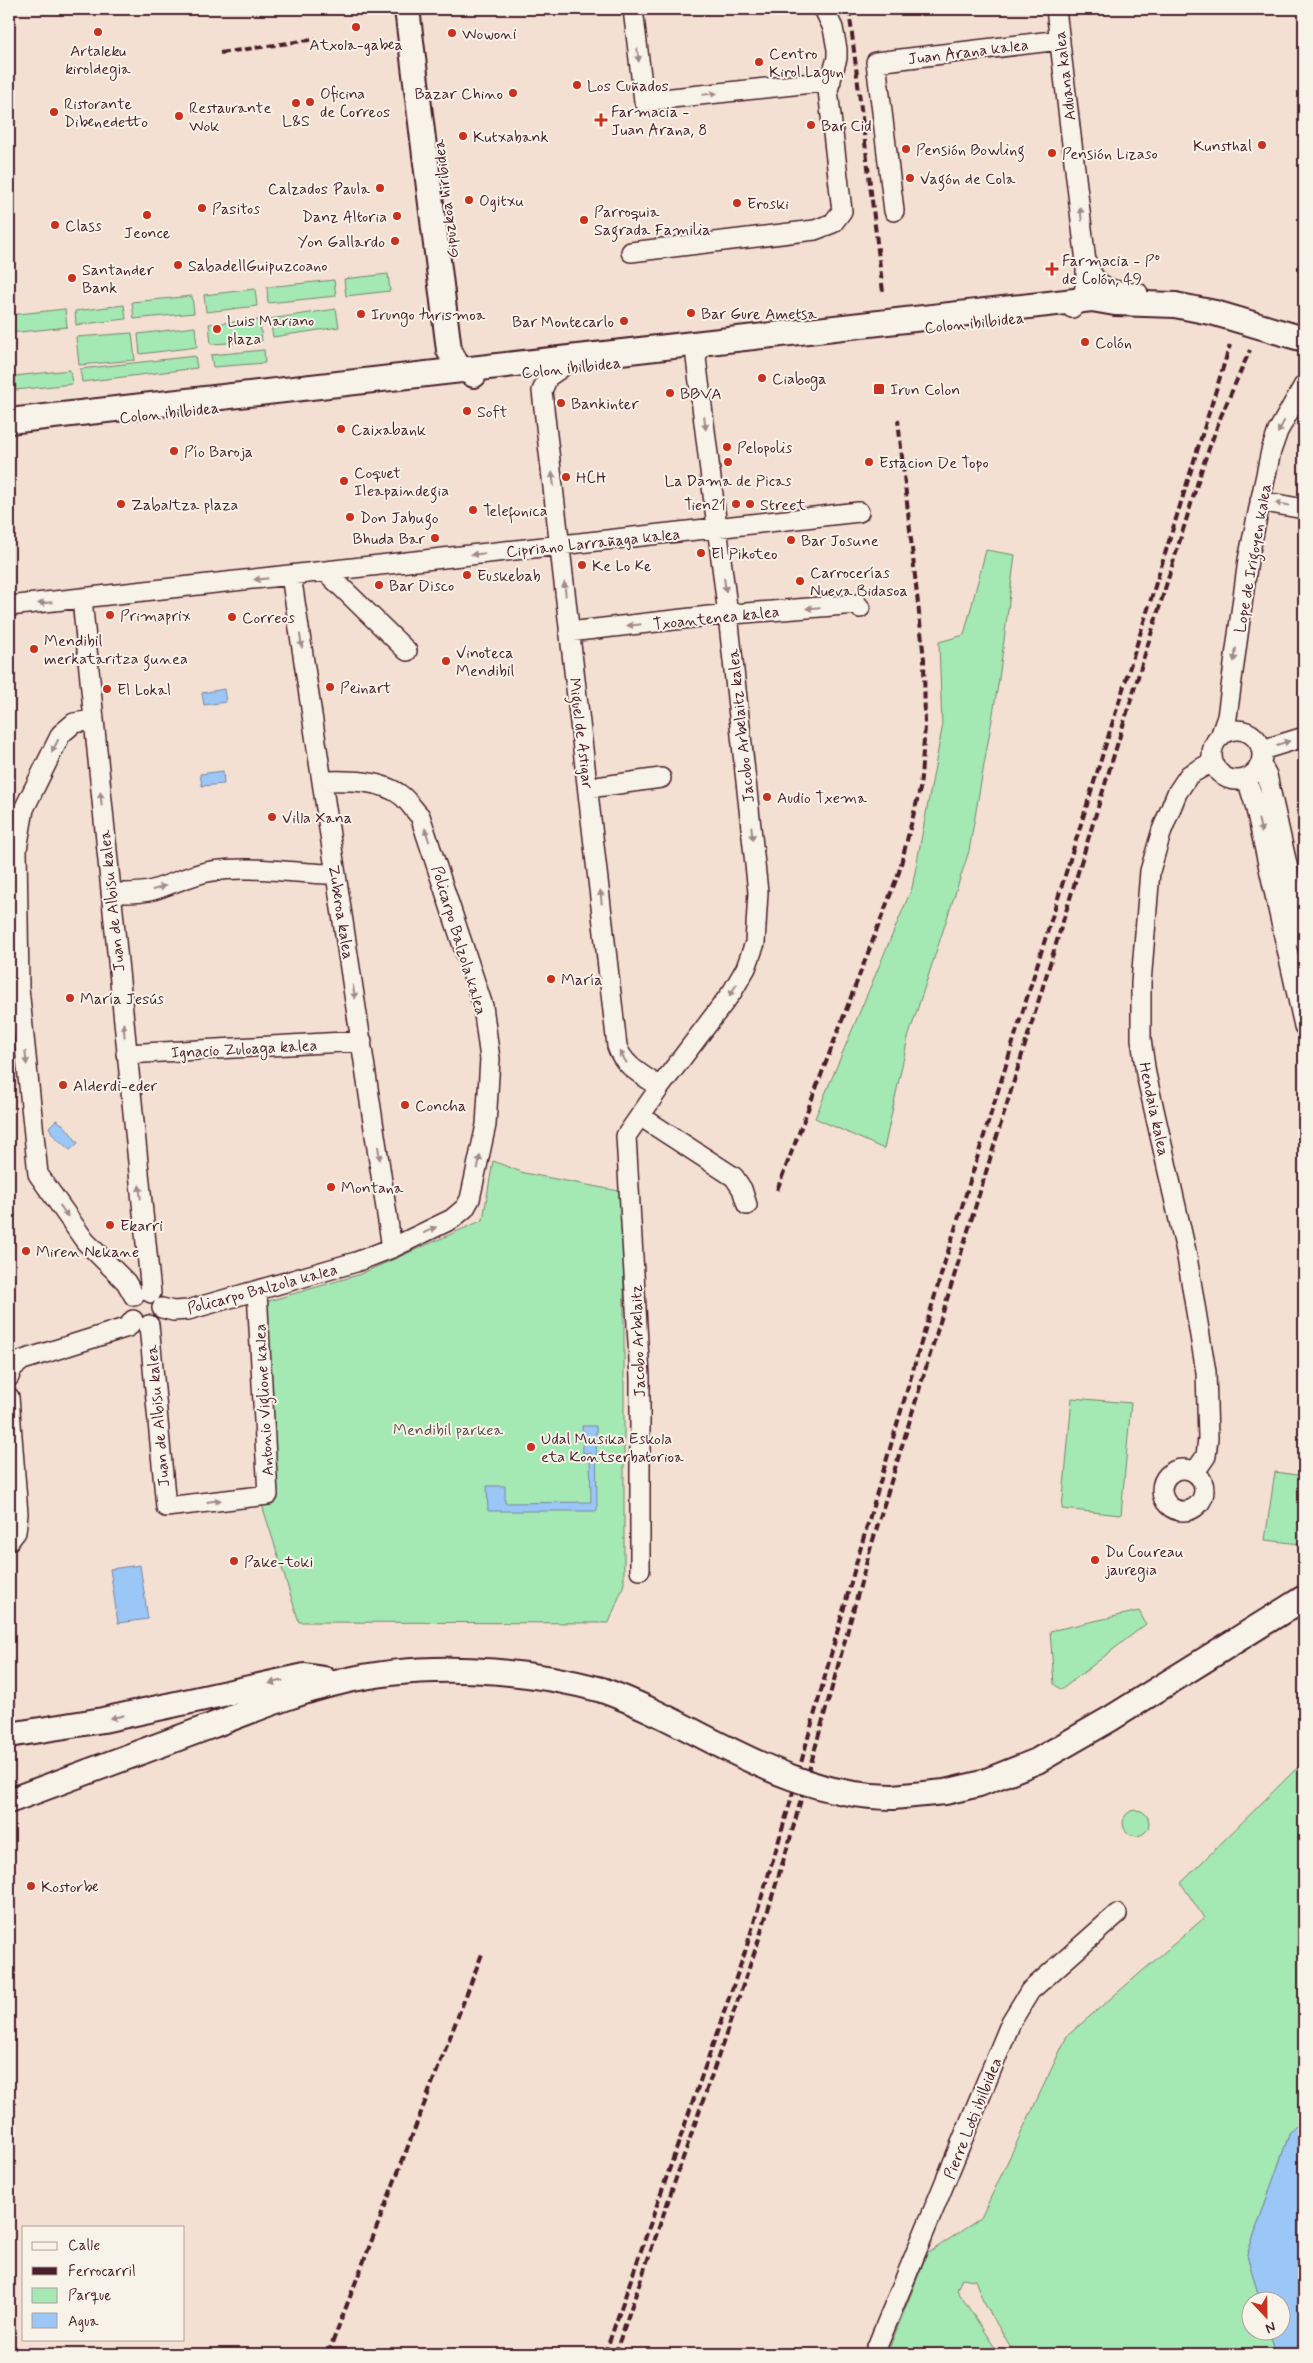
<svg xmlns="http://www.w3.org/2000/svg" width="1313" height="2363" viewBox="0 0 1313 2363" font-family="Mynerve,sans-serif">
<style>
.green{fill:#a4e8b3;stroke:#77846f}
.water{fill:#9ac7f5;stroke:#7a84a4}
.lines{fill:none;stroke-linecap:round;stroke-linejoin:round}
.minor-casing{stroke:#4a1f2b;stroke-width:22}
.major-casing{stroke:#4a1f2b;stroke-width:28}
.minor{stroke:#f7f3e8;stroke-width:19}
.major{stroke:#f7f3e8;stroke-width:24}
.rail{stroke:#4a1f2b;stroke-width:4;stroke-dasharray:8 4;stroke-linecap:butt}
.major-bridge-casing{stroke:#4a1f2b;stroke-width:28;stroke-linecap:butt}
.major-bridge{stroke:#f7f3e8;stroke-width:24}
.oneway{fill:#a0898a}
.poi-dot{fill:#c8321e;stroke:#f7f3e8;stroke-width:2}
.labels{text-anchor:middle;stroke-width:4;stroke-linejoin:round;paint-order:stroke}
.poi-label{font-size:16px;fill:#4a1f2b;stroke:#f7f3e8;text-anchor:start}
.street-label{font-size:16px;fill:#4a1f2b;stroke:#f7f3e8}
.park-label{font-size:16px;fill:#60514d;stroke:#f7f3e8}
</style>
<rect width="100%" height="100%" fill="#f3e0d2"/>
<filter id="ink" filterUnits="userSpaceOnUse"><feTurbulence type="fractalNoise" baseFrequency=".02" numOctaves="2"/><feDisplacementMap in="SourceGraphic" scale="10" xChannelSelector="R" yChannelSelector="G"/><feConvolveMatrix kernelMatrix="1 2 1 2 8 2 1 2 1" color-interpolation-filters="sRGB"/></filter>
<g filter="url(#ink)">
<!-- green -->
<path class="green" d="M 388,274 L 390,291 L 346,296 L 344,279 Z
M 334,280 L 336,296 L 268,303 L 267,287 Z
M 255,289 L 257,306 L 206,312 L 204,295 Z
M 192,296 L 194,313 L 134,319 L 132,302 Z
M 124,305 L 126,319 L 76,325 L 75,311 Z
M 65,309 L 67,327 L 10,333 L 9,315 Z
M 336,309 L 339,327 L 273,337 L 270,319 Z
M 260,320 L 262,341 L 211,344 L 209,324 Z
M 195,327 L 197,347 L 140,354 L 138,334 Z
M 132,333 L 135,360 L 79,365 L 76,337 Z
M 264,350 L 265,363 L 213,367 L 211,355 Z
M 195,356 L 197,368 L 82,382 L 80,369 Z
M 70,370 L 72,384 L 16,390 L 15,376 Z
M 986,550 L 1015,555 L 999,679 L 969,851 L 908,1038 L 884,1149 L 815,1118 L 912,888 L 942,729 L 939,642 L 964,635 Z
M 493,1161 L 524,1173 L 619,1191 L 624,1261 L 624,1584 L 609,1623 L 299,1622 L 262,1505 L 262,1303 L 358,1275 L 483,1220 Z
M 1072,1398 L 1131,1403 L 1121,1515 L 1062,1509 Z
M 1275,1472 L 1304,1476 L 1304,1508 L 1300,1544 L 1265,1540 Z
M 1139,1611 L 1146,1624 L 1061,1690 L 1054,1684 L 1050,1631 Z
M 1304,1761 L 1304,2118 L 1290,2132 L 1247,2255 L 1260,2300 L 1250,2300 L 1250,2330 L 1269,2331 L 1276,2354 L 1015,2354 L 983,2301 L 975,2280 L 962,2278 L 957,2290 L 999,2354 L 887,2354 L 927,2254 L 981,2218 L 1067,2036 L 1204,1918 L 1181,1883 Z
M1123 1823a13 13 0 1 1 26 0a13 13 0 1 1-26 0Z"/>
<!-- water -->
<path class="water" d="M 224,689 L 226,702 L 204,705 L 202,693 Z
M 223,771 L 224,784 L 202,786 L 200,774 Z
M 56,1120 L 64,1125 L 78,1143 L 70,1150 L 53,1135 L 49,1127 Z
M 582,1426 L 596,1426 L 597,1511 L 488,1511 L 487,1486 L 505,1486 L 505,1503 L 591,1502 L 590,1453 L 583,1453 Z
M 140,1565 L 148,1619 L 118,1623 L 110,1569 Z
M 1304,2118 L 1304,2354 L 1276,2354 L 1269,2331 L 1280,2330 L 1280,2300 L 1260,2300 L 1247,2255 L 1290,2132 Z"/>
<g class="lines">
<defs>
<path id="minor" d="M 633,9 L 644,101 L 831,81
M 1056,9 L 1086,262 C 1086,280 1088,296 1072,308
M 894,211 L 876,62 L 1060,40
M 631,252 L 815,230 L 833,223 L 842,211 L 828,90 L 837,58 L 837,49 L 833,28 L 824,9
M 1087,263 C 1095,289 1115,292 1138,293
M 561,368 L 548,377 L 542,391 L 617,1046 C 623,1066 644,1076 660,1087
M 1260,501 L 1304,509
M 326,572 L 407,651
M 291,575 L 392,1248
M 82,599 L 151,1293
M 9,606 L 859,512
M 569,632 L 709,616 L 857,604 L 860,608
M 93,720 L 74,723 L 61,734 L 24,809 L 17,849 L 19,988 L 38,1174 L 85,1241 L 126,1282 L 134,1296
M1212 755a25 25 0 1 1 50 0a25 25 0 1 1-50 0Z
M 1220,737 L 1227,717 L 1248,560 L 1271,451 L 1278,431 L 1304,385
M 1262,750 L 1304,737
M 1261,764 L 1267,775 L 1304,940
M 1247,779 L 1255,805 L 1304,1026
M 589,788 L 661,778
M 111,893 C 125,893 139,894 153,890 C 173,884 192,874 212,871 C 254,865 294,874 335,874
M 126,1054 L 362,1041
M 640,1116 L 734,1177 L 742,1189 L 747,1205
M 162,1308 L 173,1311 L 188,1310 L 356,1262 L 392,1248 L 452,1219 L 465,1208 L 470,1199 L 486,1125 L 490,1059 L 483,1006 L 420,816 C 414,810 409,802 402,796 C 382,780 348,780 323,781
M 149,1325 L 166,1507 L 268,1495 L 257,1291
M 9,1377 L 13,1367 L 23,1360 L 128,1327 L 133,1320
M 9,1397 L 18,1514 L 16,1532 L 9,1541
M1162 1490a21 21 0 1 1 42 0a21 21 0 1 1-42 0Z
M 1195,1472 L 1206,1456 L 1208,1438 L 1206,1372 L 1186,1251 L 1146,1074 L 1141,1039 L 1141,983 L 1150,871 L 1162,830 L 1177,793 L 1189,775 L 1212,762
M 640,1570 L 640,1377 L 626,1136 L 660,1087 L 732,992 L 746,968 L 755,943 L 758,892 L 728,615 L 696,358 L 700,348 L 709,342
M 874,2354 L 1011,2022 L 1030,1991 L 1117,1914"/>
<path id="major" d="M 407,9 L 449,350 L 457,365 L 474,375
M 1286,334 L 1304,339
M 9,421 L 1092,299 L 1115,303 L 1175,305
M 9,1735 L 103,1720 L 305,1676 L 324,1679
M 893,1797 L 945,1792 L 979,1784 L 1037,1761 L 1110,1719 L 1304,1598
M 9,1801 C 76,1776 144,1751 211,1726 C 253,1710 296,1692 340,1682 C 422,1662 521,1668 602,1690"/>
</defs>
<!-- minor casing -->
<use href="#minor" class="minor-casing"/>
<!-- major casing -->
<use href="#major" class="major-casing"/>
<!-- minor -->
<use href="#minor" class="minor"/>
<!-- major -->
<use href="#major" class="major"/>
<!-- rail -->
<path class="rail" d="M 849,9 L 883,292
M 220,53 L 316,39
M 777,1190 L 899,872 L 920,789 L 925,727 L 924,659 L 898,420
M 328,2354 L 482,1954
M 605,2354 L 745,1952 L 788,1810 L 858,1557 L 946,1258 L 1230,345
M 615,2354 L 758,1942 L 790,1839 L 870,1550 L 1203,465 L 1221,416 L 1250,350"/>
<defs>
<path id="major-bridge" d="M 1175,305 L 1215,313 L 1286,334
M 602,1690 C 701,1725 783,1797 893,1797"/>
</defs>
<!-- major-bridge casing -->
<use href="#major-bridge" class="major-bridge-casing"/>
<!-- major-bridge -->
<use href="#major-bridge" class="major-bridge"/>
</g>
<!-- one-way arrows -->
<defs><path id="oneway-solid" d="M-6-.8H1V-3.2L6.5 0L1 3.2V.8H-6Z" transform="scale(1.25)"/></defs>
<g class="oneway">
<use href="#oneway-solid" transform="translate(638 55) rotate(83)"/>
<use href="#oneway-solid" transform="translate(710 94) rotate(-6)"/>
<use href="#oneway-solid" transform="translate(1081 214) rotate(-97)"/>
<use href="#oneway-solid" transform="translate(705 423) rotate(83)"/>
<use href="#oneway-solid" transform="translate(1281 427) rotate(117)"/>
<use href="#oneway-solid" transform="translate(553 479) rotate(-97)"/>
<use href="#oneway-solid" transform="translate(1282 504) rotate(-168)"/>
<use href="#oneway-solid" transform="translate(478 554) rotate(174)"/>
<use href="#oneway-solid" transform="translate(261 579) rotate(174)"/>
<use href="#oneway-solid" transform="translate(725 585) rotate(83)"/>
<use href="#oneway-solid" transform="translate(565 589) rotate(-96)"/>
<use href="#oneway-solid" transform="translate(45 603) rotate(175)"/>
<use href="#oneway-solid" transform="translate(813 608) rotate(175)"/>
<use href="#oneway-solid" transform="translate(634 625) rotate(174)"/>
<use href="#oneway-solid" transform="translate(301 641) rotate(81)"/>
<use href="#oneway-solid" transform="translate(1235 655) rotate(98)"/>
<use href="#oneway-solid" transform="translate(1283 743) rotate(-17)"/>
<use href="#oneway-solid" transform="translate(55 746) rotate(117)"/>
<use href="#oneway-solid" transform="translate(101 799) rotate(-96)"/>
<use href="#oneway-solid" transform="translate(1260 826) rotate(77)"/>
<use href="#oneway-solid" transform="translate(752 833) rotate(84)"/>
<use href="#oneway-solid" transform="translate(427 835) rotate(-108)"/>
<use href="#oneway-solid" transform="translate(159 888) rotate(-18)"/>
<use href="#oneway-solid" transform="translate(601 897) rotate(-96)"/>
<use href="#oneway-solid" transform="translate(733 990) rotate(123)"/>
<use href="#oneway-solid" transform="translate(354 992) rotate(81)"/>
<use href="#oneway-solid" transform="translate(124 1030) rotate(-95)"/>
<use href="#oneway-solid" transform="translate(623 1057) rotate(-122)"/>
<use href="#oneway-solid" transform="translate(26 1058) rotate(84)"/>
<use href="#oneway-solid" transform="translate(379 1153) rotate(82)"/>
<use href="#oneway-solid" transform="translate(479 1162) rotate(-79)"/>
<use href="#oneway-solid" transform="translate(140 1192) rotate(-96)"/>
<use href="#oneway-solid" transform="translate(64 1211) rotate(55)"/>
<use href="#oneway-solid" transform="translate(430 1230) rotate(-26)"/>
<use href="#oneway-solid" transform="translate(214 1501) rotate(-7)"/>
<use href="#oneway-solid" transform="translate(276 1682) rotate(168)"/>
<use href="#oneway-solid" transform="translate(117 1717) rotate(167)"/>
</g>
</g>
<!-- markers -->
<g class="poi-dot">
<circle cx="356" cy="27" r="5"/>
<circle cx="98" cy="32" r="5"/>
<circle cx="452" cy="33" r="5"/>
<circle cx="759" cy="62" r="5"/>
<circle cx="577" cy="85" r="5"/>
<circle cx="513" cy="93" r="5"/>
<circle cx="310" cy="102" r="5"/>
<circle cx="296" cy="103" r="5"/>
<circle cx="54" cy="112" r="5"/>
<circle cx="179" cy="116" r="5"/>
<path d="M598.5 112.5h5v5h5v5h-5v5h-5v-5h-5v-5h5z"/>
<circle cx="811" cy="125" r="5"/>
<circle cx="463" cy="136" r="5"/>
<circle cx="1262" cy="145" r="5"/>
<circle cx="906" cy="149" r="5"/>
<circle cx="1052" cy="153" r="5"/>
<circle cx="910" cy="178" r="5"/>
<circle cx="380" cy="188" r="5"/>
<circle cx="469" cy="200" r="5"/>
<circle cx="737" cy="203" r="5"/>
<circle cx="202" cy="208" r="5"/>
<circle cx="147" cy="215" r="5"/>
<circle cx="397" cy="216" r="5"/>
<circle cx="584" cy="220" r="5"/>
<circle cx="55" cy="225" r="5"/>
<circle cx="395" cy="241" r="5"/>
<circle cx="178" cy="265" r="5"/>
<path d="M1049.5 261.5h5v5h5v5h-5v5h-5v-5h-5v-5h5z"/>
<circle cx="72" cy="278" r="5"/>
<circle cx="691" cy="313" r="5"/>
<circle cx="361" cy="314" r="5"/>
<circle cx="624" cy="321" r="5"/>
<circle cx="217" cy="329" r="5"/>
<circle cx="1085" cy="342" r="5"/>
<circle cx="762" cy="378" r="5"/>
<rect x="873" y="383" width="12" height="12" rx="2.5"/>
<circle cx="670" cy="393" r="5"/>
<circle cx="561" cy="403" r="5"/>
<circle cx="467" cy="411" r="5"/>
<circle cx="341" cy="429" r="5"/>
<circle cx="727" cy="447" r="5"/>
<circle cx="174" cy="451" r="5"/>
<circle cx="728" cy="462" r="5"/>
<circle cx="869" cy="462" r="5"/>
<circle cx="566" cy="477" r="5"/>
<circle cx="344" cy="481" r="5"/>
<circle cx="121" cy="504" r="5"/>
<circle cx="736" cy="504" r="5"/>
<circle cx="750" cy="504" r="5"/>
<circle cx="473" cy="510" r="5"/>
<circle cx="350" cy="517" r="5"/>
<circle cx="435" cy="538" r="5"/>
<circle cx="791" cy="540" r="5"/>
<circle cx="701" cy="553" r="5"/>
<circle cx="582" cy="565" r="5"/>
<circle cx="467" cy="575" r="5"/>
<circle cx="800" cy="581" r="5"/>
<circle cx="379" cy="585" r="5"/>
<circle cx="110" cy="615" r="5"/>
<circle cx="232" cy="617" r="5"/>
<circle cx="34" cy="649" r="5"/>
<circle cx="446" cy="661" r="5"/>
<circle cx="330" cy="687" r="5"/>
<circle cx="107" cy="689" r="5"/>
<circle cx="767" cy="797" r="5"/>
<circle cx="272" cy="817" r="5"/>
<circle cx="551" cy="979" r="5"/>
<circle cx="70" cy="998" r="5"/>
<circle cx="63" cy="1085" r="5"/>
<circle cx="405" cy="1105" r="5"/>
<circle cx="331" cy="1187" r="5"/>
<circle cx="110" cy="1225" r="5"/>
<circle cx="26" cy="1251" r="5"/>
<circle cx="531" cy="1447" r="5"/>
<circle cx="1095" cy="1560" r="5"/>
<circle cx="234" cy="1561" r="5"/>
<circle cx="31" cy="1886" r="5"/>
</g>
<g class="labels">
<!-- poi labels -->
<g class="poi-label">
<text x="462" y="39">Wowoni</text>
<text x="356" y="50" text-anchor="middle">Atxola-gabea</text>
<text x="98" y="56" text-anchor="middle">Artaleku<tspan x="98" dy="18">kiroldegia</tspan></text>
<text x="769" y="59">Centro<tspan x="769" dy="18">Kirol Lagun</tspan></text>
<text x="587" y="91">Los Cuñados</text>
<text x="320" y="99">Oficina<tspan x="320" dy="18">de Correos</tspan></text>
<text x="503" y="99" text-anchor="end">Bazar Chino</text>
<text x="64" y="109">Ristorante<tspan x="64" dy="18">Dibenedetto</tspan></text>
<text x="189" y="113">Restaurante<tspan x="189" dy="18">Wok</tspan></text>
<text x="611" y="117">Farmacia -<tspan x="611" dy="18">Juan Arana, 8</tspan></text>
<text x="296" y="126" text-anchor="middle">L&amp;S</text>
<text x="821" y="131">Bar Cid</text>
<text x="473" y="142">Kutxabank</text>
<text x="1252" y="151" text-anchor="end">Kunsthal</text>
<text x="916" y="155">Pensión Bowling</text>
<text x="1062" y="159">Pensión Lizaso</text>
<text x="920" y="184">Vagón de Cola</text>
<text x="370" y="194" text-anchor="end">Calzados Paula</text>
<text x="479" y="206">Ogitxu</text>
<text x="747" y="209">Eroski</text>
<text x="212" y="214">Pasitos</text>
<text x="594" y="217">Parroquia<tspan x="594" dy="18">Sagrada Familia</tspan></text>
<text x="387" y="222" text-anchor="end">Danz Altoria</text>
<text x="65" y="231">Class</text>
<text x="147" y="238" text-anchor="middle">Jeonce</text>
<text x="385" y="247" text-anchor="end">Yon Gallardo</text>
<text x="1062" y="266">Farmacia - Pº<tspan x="1062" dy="18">de Colón, 49</tspan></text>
<text x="188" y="271">SabadellGuipuzcoano</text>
<text x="82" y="275">Santander<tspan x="82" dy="18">Bank</tspan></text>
<text x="701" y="319">Bar Gure Ametsa</text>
<text x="371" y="320">Irungo turismoa</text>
<text x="227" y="326">Luis Mariano<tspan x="227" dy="18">plaza</tspan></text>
<text x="614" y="327" text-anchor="end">Bar Montecarlo</text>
<text x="1095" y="348">Colón</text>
<text x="772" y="384">Ciaboga</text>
<text x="890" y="395">Irun Colon</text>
<text x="680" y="399">BBVA</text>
<text x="571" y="409">Bankinter</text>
<text x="477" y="417">Soft</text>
<text x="351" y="435">Caixabank</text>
<text x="737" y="453">Pelopolis</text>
<text x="184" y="457">Pío Baroja</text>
<text x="879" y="468">Estacion De Topo</text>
<text x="354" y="478">Coquet<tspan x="354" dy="18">Ileapaindegia</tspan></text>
<text x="576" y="483">HCH</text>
<text x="728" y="486" text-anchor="middle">La Dama de Picas</text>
<text x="131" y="510">Zabaltza plaza</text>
<text x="726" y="510" text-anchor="end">Tien21</text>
<text x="760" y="510">Street</text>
<text x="483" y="516">Telefonica</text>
<text x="360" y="523">Don Jabugo</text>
<text x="425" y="544" text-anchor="end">Bhuda Bar</text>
<text x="801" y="546">Bar Josune</text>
<text x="711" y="559">El Pikoteo</text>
<text x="592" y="571">Ke Lo Ke</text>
<text x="810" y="578">Carrocerías<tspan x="810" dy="18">Nueva Bidasoa</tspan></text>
<text x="477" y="581">Euskebab</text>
<text x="389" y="591">Bar Disco</text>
<text x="120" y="621">Primaprix</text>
<text x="242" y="623">Correos</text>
<text x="44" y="646">Mendibil<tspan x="44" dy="18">merkataritza gunea</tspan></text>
<text x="456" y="658">Vinoteca<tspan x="456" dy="18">Mendibil</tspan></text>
<text x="340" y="693">Peinart</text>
<text x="117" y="695">El Lokal</text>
<text x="777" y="803">Audio Txema</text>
<text x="282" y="823">Villa Xana</text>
<text x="561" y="985">María</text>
<text x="80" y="1004">María Jesús</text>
<text x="73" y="1091">Alderdi-eder</text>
<text x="415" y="1111">Concha</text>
<text x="341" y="1193">Montana</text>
<text x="120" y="1231">Ekarri</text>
<text x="36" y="1257">Miren Nekane</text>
<text x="541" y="1444">Udal Musika Eskola<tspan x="541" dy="18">eta Kontserbatorioa</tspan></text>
<text x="1105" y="1557">Du Coureau<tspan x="1105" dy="18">jauregia</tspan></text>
<text x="244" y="1567">Pake-toki</text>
<text x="41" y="1892">Kostorbe</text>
</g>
<!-- street labels -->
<g class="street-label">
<text transform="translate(968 51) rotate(-7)" y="6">Juan Arana kalea</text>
<text transform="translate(1064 76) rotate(-97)" y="6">Aduana kalea</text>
<text transform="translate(445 199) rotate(-97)" y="6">Gipuzkoa hiribidea</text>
<text transform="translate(974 322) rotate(-6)" y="6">Colon ibilbidea</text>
<text transform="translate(571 367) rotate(-6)" y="6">Colon ibilbidea</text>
<text transform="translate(169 412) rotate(-6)" y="6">Colon ibilbidea</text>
<text transform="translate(593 542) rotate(-6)" y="6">Cipriano Larrañaga kalea</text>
<text transform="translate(1252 558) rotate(-80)" y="6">Lope de Irigoyen kalea</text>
<text transform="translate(716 617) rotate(-6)" y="6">Txoantenea kalea</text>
<text transform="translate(740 726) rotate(-96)" y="6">Jacobo Arbelaitz kalea</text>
<text transform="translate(582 733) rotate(83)" y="6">Miguel de Astigar</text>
<text transform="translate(111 901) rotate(-96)" y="6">Juan de Albisu kalea</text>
<text transform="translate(342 912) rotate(81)" y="6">Zuberoa kalea</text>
<text transform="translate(460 940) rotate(73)" y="6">Policarpo Balzola kalea</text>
<text transform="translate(244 1048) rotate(-3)" y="6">Ignacio Zuloaga kalea</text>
<text transform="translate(1155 1109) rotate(78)" y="6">Hendaia kalea</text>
<text transform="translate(262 1288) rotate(-15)" y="6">Policarpo Balzola kalea</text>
<text transform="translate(637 1341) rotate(-92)" y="6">Jacobo Arbelaitz</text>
<text transform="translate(263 1400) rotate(-93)" y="6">Antonio Viglione kalea</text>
<text transform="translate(157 1416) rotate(-95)" y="6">Juan de Albisu kalea</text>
<text transform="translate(972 2118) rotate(-68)" y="6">Pierre Loti ibilbidea</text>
</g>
<!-- park labels -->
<g class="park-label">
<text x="448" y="1435">Mendibil parkea</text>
</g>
</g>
<!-- margin -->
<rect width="1313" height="2363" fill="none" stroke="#f7f3e8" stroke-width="30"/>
<rect x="15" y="15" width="1283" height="2333" fill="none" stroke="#4a1f2b" stroke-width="2" filter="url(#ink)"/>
<!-- legend -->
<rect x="22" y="2226" width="162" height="115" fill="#f7f3e8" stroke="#b29e9c"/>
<rect x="32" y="2242" width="25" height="8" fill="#f7f3e8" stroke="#b29e9c"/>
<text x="68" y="2250" font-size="15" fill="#4a1f2b">Calle</text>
<rect x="32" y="2267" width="25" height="8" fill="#4a1f2b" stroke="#b29e9c"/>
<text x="68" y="2276" font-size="15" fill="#4a1f2b">Ferrocarril</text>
<rect x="32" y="2288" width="25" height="15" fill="#a4e8b3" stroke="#b29e9c"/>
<text x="68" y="2300" font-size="15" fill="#4a1f2b">Parque</text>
<rect x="32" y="2313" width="25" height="15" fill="#9ac7f5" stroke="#b29e9c"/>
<text x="68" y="2326" font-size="15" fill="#4a1f2b">Agua</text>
<!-- north arrow -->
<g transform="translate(1266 2316) rotate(158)"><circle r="24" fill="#f7f3e8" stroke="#b29e9c"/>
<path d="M0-4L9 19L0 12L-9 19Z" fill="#c8321e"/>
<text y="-8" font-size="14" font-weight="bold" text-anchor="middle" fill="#4a1f2b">N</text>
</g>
</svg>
